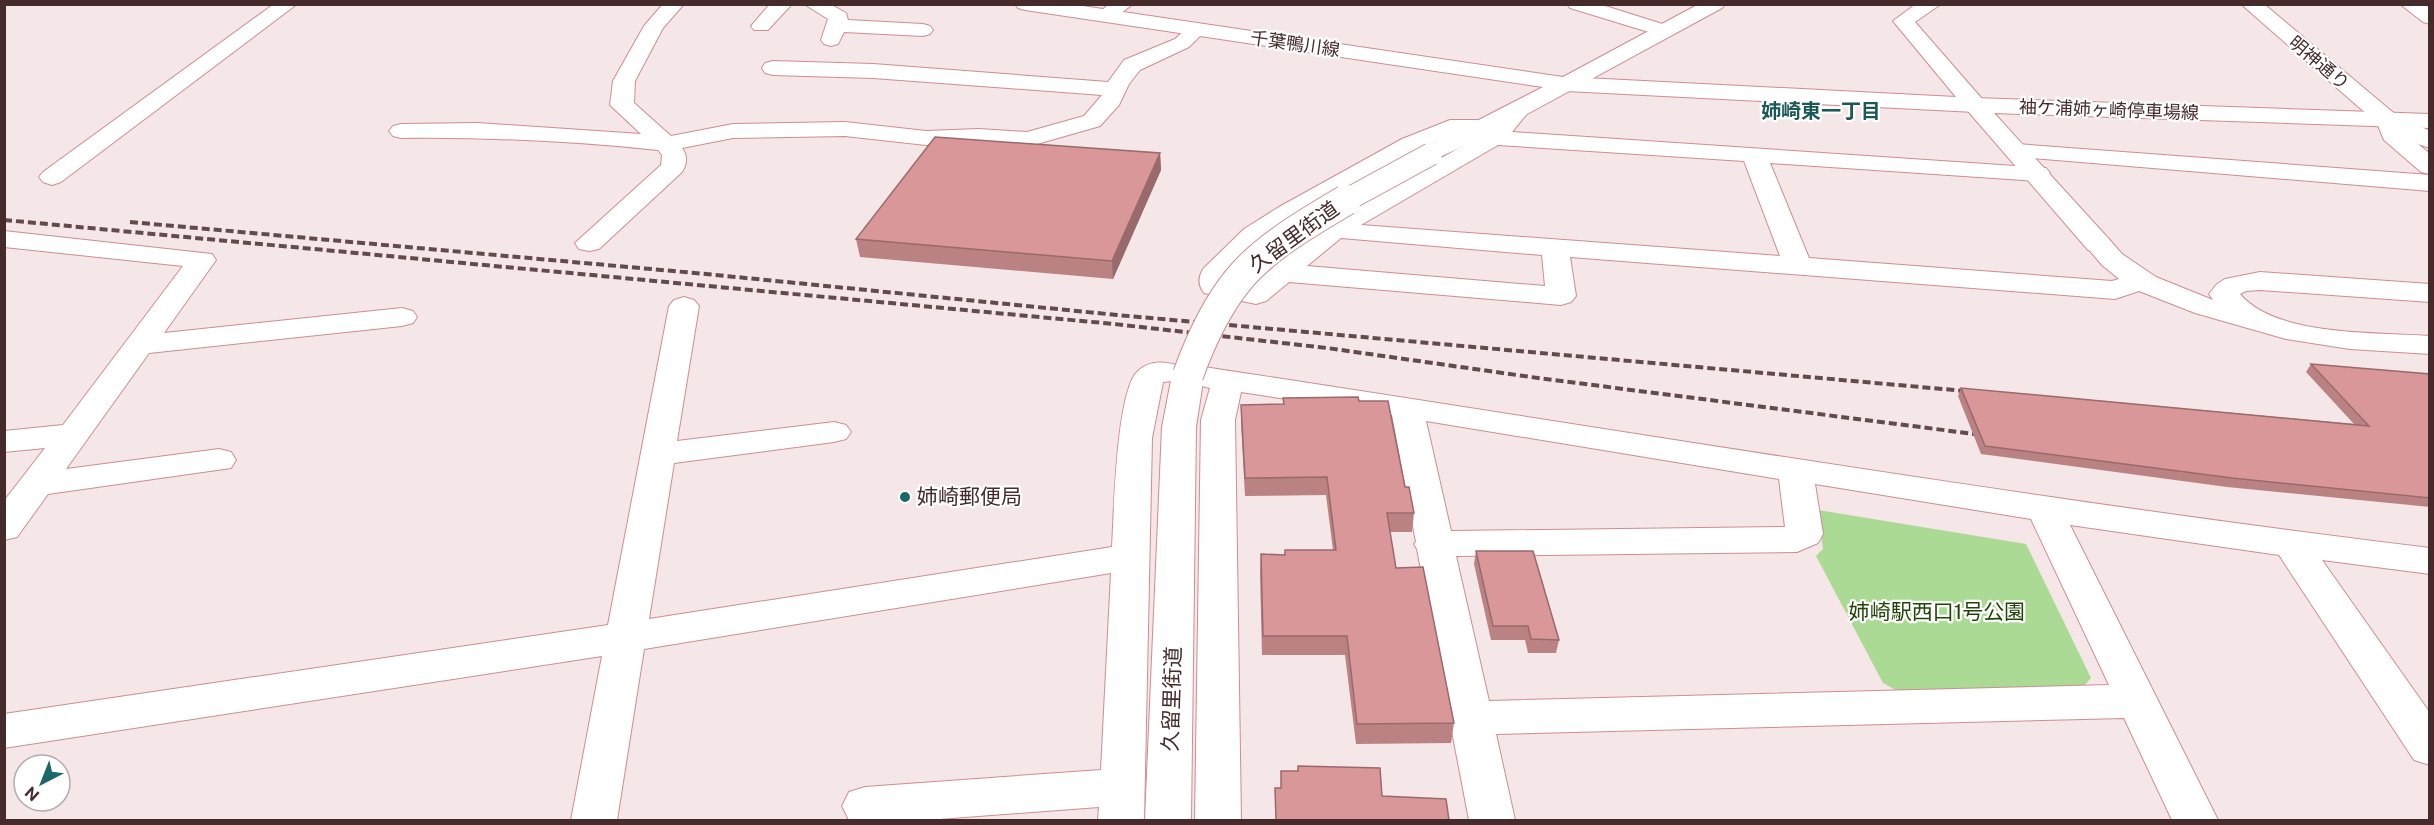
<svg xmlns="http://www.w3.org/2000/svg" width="2434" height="825" viewBox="0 0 2434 825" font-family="'Public Sans','Noto Sans JP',sans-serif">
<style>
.green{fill:#abda94}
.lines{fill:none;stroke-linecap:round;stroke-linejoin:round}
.minor-casing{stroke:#cf8d90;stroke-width:2}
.major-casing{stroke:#cf8d90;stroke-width:2}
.minor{fill:#fff;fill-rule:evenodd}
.major{fill:#fff;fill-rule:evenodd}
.rail{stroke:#634b4c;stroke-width:4;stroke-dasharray:8 4;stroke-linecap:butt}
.major-bridge-far1-casing{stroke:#cf8d90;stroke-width:24;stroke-linecap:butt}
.major-bridge-casing{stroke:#cf8d90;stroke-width:32;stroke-linecap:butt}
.major-bridge-far1{stroke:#fff;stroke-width:22}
.major-bridge{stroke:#fff;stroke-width:30}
.wall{fill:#bb8284}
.shaded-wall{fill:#996a6c}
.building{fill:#da979a;stroke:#996a6c;stroke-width:1.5}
.poi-dot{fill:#1a6868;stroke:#fff;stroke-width:2}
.labels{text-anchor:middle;stroke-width:4.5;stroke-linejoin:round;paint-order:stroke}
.far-street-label{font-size:18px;fill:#462b2c;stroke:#fff}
.far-quarter-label{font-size:20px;font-weight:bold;fill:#1c5858;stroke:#fff}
.street-label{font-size:21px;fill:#462b2c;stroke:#fff}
.poi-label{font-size:21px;fill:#462b2c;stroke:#fff;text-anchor:start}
.park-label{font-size:21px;fill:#214506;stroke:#fff}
</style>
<rect width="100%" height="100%" fill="#f5e6e7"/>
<!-- green -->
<path class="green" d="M 1818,510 L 2026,544 L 2091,678 L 2080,690 L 1903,694 L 1883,683 L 1816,556 L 1823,549 Z"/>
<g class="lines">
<defs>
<path id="minor" d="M 274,4 L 297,4 L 61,182 L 52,185 L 43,182 L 39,177 L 43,172 Z
M 663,4 L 684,4 L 663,28 L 635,81 L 634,103 L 671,136 L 733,124 L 845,122 L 926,131 L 979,129 L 1027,132 L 1084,116 L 1102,95 L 873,78 L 773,75 L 765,73 L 762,68 L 765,63 L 773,61 L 873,64 L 1108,82 L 1124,60 L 1175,39 L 1189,26 L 1196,24 L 1203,26 L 1206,30 L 1189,47 L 1140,70 L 1129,84 L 1119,105 L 1100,126 L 1030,146 L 979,143 L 926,145 L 845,136 L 733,138 L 682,148 C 688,156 687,164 682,172 L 599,249 L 589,251 L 579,249 L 575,243 L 661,165 L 662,155 L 658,150 C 573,141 487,137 401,138 L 393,136 L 389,131 L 393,126 L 401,124 L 477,123 L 641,134 L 610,105 L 613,81 L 644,26 Z
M 770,4 L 792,4 L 768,30 L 754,30 L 751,26 Z
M 804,4 L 830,4 L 846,13 L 848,20 L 923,24 L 930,26 L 933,30 L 930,34 L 923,36 L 844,32 L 838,44 L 831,46 L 824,44 L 821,40 L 828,19 Z
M 1109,4 L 1133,4 L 1112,20 L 1098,20 L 1095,16 Z
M 1567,4 L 1599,4 L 1672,27 L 1675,31 L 1672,35 L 1665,37 L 1570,8 Z
M 1916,4 L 1941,4 L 1915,22 L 1983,100 L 1987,105 L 1983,110 L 1975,112 L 1566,91 L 1558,89 L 1555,84 L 1558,79 L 1566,77 L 1956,97 L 1893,21 Z
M 2241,4 L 2264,4 L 2396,115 L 2430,131 L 2430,148 L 2418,144 L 2430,154 L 2430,174 L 2421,172 L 2384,140 L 2377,123 Z
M 2400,4 L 2424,4 L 2430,8 L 2430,24 L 2423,22 Z
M 1519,102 L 1527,104 L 1531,109 L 1512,132 L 2046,168 L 2050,173 L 2046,178 L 2037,181 L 1770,163 L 1809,258 L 2112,281 L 2119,279 L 2102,265 L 2084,244 L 2088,238 L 2098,236 L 2108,238 L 2122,254 L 2156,277 L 2213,300 L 2209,294 L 2217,284 L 2225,279 L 2260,272 L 2430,284 L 2430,302 L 2260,290 L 2246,291 L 2240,294 C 2276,337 2377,332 2430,336 L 2430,354 L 2350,349 L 2286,339 L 2195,313 L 2139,291 L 2115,299 L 1570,257 L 1576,296 L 1571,302 L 1561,305 L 1289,282 L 1266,301 L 1256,304 L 1204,293 C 1198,285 1198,276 1204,268 L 1244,229 L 1279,207 L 1402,139 L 1450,120 L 1486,120 L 1495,122 L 1511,104 ZM 1454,134 L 1469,134 L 1467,137 L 1470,142 L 1325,223 L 1250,285 L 1228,281 L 1228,276 L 1264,241 L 1297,219 L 1420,149 ZM 1498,145 L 1744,161 L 1780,256 L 1361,225 ZM 1341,238 L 1542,255 L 1545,286 L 1307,266 Z
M 2016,144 L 2430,175 L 2430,191 L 2007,156 L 2004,151 L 2007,146 Z
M 4,231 L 212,254 L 216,260 L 164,333 L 402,308 L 413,311 L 417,317 L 413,323 L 402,326 L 149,353 L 66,469 L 219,449 L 231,452 L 236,460 L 231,468 L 48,494 L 17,537 L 4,540 L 4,501 L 45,448 L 4,452 L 4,431 L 63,425 L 183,266 L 4,247 Z
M 684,297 L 694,300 L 699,306 L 677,441 L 834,422 L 846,425 L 851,432 L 846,439 L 834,442 L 674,463 L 649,619 L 1112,547 C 1114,515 1116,390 1138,371 C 1151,359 1166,362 1181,366 L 1186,373 L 1181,380 L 1163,382 L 1152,438 L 1144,820 L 1098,820 L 1099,807 L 926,820 L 849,820 L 842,806 L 849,792 L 865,787 L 1101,770 L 1111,573 L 644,649 L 617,820 L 571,820 L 602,656 L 4,748 L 4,714 L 608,625 L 669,306 L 674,300 Z
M 1204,367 C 1613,429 2019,498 2430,548 L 2430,574 L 2322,560 L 2430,713 L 2430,765 L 2414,760 L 2279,555 L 2070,525 L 2218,820 L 2172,820 L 2124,718 L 1496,734 L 1515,820 L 1469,820 L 1417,549 L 1414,544 L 1416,542 L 1392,415 L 1241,392 L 1235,420 L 1241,820 L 1195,820 L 1201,420 L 1210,388 L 1193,384 L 1188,377 L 1193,370 ZM 1426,421 L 1779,479 L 1785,527 L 1451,531 ZM 1815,484 L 2031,519 L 2109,685 L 1489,701 L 1456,556 L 1797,552 L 1818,543 L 1823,534 Z"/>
<path id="major" d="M 1015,4 L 1069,4 L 1563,77 L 1699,4 L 1725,4 L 1722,8 L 1494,132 L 1431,161 L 1422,159 L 1419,154 L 1422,149 L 1543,87 L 1025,10 L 1018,8 Z
M 1975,98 L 2430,114 L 2430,128 L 1994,113 L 2108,238 L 2112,244 L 2108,250 L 2098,252 L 2088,250 L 1967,110 L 1963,105 L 1967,100 Z
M 1188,365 L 1199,368 L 1204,375 L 1196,427 L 1191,820 L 1145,820 L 1162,427 L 1172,375 L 1177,368 Z"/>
</defs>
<!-- minor casing -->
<use href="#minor" class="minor-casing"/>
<!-- major casing -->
<use href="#major" class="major-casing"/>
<!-- minor -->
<use href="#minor" class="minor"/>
<!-- major -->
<use href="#major" class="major"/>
<!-- rail -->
<path class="rail" d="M 4,220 L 1114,324 L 1327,348 L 1538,378 L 1990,436
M 130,222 L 706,274 L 1117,315 L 1976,392"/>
<defs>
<path id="major-bridge-far1" d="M 1343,202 L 1431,154"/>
<path id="major-bridge" d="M 1188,375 C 1200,342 1215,308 1238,280 C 1265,247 1309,222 1346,200"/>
</defs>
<!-- major-bridge-far1 casing -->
<use href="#major-bridge-far1" class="major-bridge-far1-casing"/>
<!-- major-bridge casing -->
<use href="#major-bridge" class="major-bridge-casing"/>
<!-- major-bridge-far1 -->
<use href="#major-bridge-far1" class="major-bridge-far1"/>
<!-- major-bridge -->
<use href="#major-bridge" class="major-bridge"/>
</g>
<!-- wall -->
<path class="wall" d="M 1160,153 L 1161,170 L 1113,279 L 860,257 L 856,239 Z
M 2311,364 L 2430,374 L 2430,507 L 2227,487 L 1981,454 L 1958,396 L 1961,388 L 2354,424 L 2306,372 Z
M 1283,398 L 1359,401 L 1405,487 L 1414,513 L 1412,532 L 1390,532 L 1396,568 L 1454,723 L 1451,743 L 1356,744 L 1345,655 L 1262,655 L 1260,573 L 1261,554 L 1284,555 L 1333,550 L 1326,495 L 1245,496 L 1241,423 L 1241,405 L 1283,404 Z
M 1476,551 L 1559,640 L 1556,653 L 1528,653 L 1525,640 L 1491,640 L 1474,564 Z"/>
<!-- shaded-wall -->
<path class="shaded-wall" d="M 1160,153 L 1161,170 L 1113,279 L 1112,261 Z"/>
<!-- building -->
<path class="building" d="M 935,137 L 1160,153 L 1112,261 L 856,239 Z
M 2311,364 L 2430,374 L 2430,498 L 2232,478 L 1985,446 L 1961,388 L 2369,426 Z
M 1358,397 L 1359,401 L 1388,401 L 1405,487 L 1409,487 L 1414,513 L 1387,513 L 1396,568 L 1423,567 L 1454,723 L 1357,724 L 1347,636 L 1263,636 L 1261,554 L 1285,555 L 1285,550 L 1336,550 L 1327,477 L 1245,478 L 1241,405 L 1284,404 L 1283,398 Z
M 1476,551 L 1533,551 L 1559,640 L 1531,639 L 1528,626 L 1493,626 Z
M 1298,766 L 1380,768 L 1382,796 L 1446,799 L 1449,820 L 1276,820 L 1275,788 L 1281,788 L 1281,771 L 1298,771 Z"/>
<!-- markers -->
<circle class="poi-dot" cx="905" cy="497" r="6"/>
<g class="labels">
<!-- far-street labels -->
<g class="far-street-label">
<text transform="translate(1295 44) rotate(8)" y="6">千葉鴨川線</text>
<text transform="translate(2319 63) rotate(40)" y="6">明神通り</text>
<text transform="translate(2109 110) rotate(2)" y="6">袖ケ浦姉ヶ崎停車場線</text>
</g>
<!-- far-quarter labels -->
<g class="far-quarter-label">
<text x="1821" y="118">姉崎東一丁目</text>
</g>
<!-- street labels -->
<g class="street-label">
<text transform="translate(1294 237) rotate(-36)" y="7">久留里街道</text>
<text transform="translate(1172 699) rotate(-88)" y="7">久留里街道</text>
</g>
<!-- poi labels -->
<g class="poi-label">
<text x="917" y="504">姉崎郵便局</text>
</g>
<!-- park labels -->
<g class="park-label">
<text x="1937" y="619">姉崎駅西口1号公園</text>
</g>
</g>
<!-- border -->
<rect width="2434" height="825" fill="none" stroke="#462b2c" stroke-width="12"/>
<!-- north arrow -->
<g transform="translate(42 783) rotate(222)"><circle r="28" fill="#ffffff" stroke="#b5aaab" stroke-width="1.5"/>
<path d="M0-4.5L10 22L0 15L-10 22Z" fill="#1a6868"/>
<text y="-9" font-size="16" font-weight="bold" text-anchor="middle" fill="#462b2c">N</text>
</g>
</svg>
